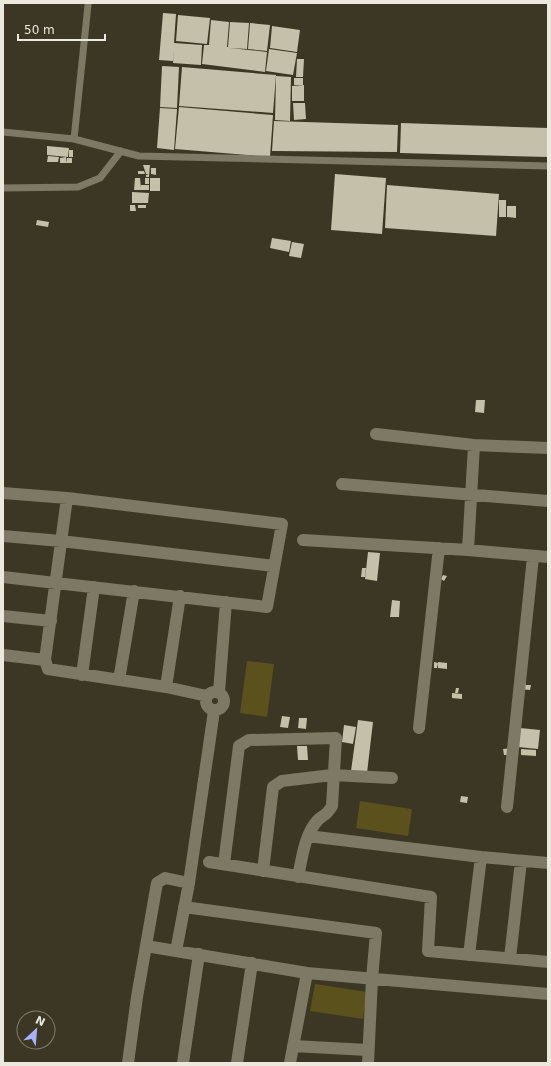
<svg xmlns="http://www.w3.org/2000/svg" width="551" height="1066" viewBox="0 0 551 1066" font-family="'DejaVu Sans',sans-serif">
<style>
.green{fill:#5b511c}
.building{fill:#c4c0a9}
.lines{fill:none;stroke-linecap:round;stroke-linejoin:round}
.service{stroke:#7d7964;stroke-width:7}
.minor{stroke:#7d7964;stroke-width:12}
</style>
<rect width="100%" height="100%" fill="#3b3724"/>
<!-- green -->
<path class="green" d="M 247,661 L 274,664 L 267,717 L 240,713 Z
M 360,801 L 412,809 L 408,836 L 356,828 Z
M 315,984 L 367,992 L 363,1019 L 310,1011 Z"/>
<!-- building -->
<path class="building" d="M 163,13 L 176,14 L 174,43 L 202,45 L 201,65 L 173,63 L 174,48 L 173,61 L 159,60 Z
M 178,15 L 210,18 L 207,44 L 176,41 Z
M 211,20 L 229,22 L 227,47 L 220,47 L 228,47 L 230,22 L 249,23 L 247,49 L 230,48 L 267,52 L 265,72 L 202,64 L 204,45 L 209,45 Z
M 250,23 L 270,25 L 267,51 L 248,49 Z
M 272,26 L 300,30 L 297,52 L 270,48 Z
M 269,49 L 297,53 L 293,75 L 266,71 Z
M 297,59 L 304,59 L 303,77 L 296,77 Z
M 162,66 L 179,67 L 177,108 L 160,107 Z
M 182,67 L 276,75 L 273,113 L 179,106 Z
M 276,76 L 291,77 L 290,121 L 275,120 Z
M 294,78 L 303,78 L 303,85 L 294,85 Z
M 304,85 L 304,101 L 292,101 L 292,86 Z
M 293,103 L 305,103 L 306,119 L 294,120 Z
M 179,107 L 273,115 L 270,157 L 175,149 Z
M 160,108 L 177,109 L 174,150 L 157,148 Z
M 274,121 L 398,125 L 397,152 L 272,151 Z
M 401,123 L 548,128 L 548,157 L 400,153 Z
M 47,146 L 69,148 L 68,157 L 47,155 Z
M 69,150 L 73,150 L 73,157 L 69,157 Z
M 48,156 L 59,157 L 58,162 L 47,162 Z
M 66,157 L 67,163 L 60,163 L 60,158 Z
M 67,158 L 72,158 L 72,163 L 67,163 Z
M 143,165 L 150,165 L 149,177 L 146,177 L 146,175 L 149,175 L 146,174 Z
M 151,168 L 156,168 L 156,175 L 151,174 Z
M 138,171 L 144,171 L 145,174 L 138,174 Z
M 335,174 L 386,178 L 382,234 L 331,230 Z
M 135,178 L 140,178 L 141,188 L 141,185 L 149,185 L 149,190 L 134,190 Z
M 145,178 L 149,178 L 149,184 L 145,184 Z
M 150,178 L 160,178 L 160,191 L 150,191 Z
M 387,185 L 499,194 L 496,236 L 385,228 Z
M 132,192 L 149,193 L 148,203 L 132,203 Z
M 499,200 L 506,200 L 506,217 L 499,217 Z
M 130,205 L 135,205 L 136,211 L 130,211 Z
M 138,205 L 146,205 L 146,208 L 138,208 Z
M 507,206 L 516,206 L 516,218 L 507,217 Z
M 37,220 L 49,222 L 48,227 L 36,225 Z
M 272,238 L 291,241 L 289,252 L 270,248 Z
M 292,242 L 304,244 L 301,258 L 289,256 Z
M 476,400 L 485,400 L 484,413 L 475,412 Z
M 368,552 L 380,553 L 377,581 L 365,579 Z
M 362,568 L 366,568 L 365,577 L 361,577 Z
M 443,575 L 447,576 L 444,581 L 441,579 Z
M 392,600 L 400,601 L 399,617 L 390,617 Z
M 434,662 L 438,663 L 437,668 L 434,668 Z
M 438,662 L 447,663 L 447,669 L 438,668 Z
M 526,682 L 526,685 L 531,685 L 530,690 L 520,689 Z
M 456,688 L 459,688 L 458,693 L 455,693 Z
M 452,693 L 462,694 L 462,699 L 452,698 Z
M 282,716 L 290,717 L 288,728 L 280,727 Z
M 299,718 L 307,718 L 306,729 L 298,728 Z
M 358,720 L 373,722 L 367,773 L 351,771 Z
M 344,725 L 356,727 L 353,744 L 342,742 Z
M 520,728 L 540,730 L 538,749 L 518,747 Z
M 297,746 L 307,746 L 308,760 L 298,760 Z
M 512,748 L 512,755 L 504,755 L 503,749 Z
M 521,749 L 536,750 L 536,756 L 521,755 Z
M 461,796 L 468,797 L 467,803 L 460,802 Z"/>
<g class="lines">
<!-- service -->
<path class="service" d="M 88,5 L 74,139 L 139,156 L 548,166
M 3,132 L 74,139
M 3,188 L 78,187 L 100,178 L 121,151"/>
<!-- minor -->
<path class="minor" d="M 376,434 L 474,445 L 548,448
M 342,484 L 548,501
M 3,493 L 67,498 L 282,524 L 267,607 L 3,577
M 67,498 L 45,660 L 48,669 L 166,687 L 207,696
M 3,536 L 61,541 L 274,566
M 303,540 L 468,550 L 548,557
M 468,550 L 474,445
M 3,616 L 51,621
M 3,655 L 45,660
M 82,675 L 94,587
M 119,680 L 134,591
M 166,687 L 180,596
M206 701a9 9 0 1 1 18 0a9 9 0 1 1-18 0Z
M 219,692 L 226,602
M 419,728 L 439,548
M 507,807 L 533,557
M 308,836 L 481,857 L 548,863
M 209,862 L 431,897 L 428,951 L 548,962
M 224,864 L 239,746 L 249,740 L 336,738 L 332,806 C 325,818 323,814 317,821 C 304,836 302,859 298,877
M 263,871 L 273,787 L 282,781 L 332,775 L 392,778
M 184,907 L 376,933 L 372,979 L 368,1063
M 146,946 L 307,973 L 548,994
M 176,951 L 189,883 L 214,711
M 469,955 L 481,857
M 510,958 L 521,861
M 293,1046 L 368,1050
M 128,1063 L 137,997 L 157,883 L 165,878 L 189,883
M 183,1063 L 199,954
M 237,1063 L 252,963
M 290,1063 L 307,973"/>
</g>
<!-- border -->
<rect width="551" height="1066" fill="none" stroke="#ebe9dd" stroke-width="8"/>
<!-- north arrow -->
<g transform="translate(36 1030) rotate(26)"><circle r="19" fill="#3b3724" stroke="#817e6e"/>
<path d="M0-3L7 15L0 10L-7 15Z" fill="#a7b1fc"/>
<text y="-6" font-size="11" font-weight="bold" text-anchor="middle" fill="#ebe9dd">N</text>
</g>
<!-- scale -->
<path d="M18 34v6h87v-6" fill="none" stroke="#ebe9dd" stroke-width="2"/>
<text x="24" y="34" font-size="12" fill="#ebe9dd" stroke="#3b3724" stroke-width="3" paint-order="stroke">50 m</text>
</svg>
